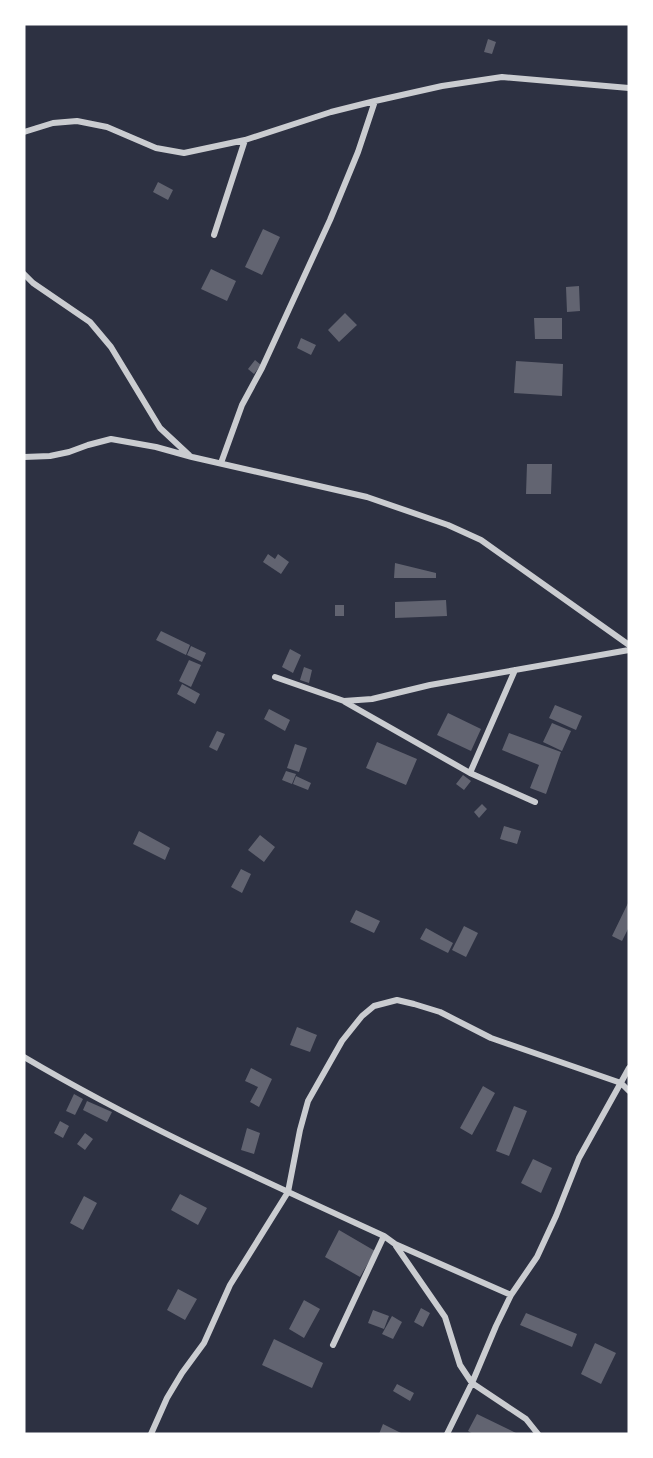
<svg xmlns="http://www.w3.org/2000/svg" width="653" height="1458" viewBox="0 0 653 1458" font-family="Mulish,sans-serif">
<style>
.building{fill:#626471}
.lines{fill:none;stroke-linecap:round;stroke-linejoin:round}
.minor{stroke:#caccd0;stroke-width:6}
</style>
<rect width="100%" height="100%" fill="#2d3142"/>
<!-- building -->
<path class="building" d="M 488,39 L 496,42 L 492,54 L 484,52 Z
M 158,182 L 173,190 L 168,200 L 153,192 Z
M 263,229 L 280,237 L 262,275 L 245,267 Z
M 211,269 L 236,281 L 227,301 L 201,289 Z
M 579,286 L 580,311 L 567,312 L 566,287 Z
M 345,313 L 357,325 L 339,342 L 328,330 Z
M 534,318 L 562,318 L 562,339 L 535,339 Z
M 301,338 L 316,345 L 311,355 L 297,348 Z
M 255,360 L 261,365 L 254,374 L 248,369 Z
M 516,361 L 563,364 L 562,396 L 514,393 Z
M 527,464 L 552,464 L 551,494 L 526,494 Z
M 268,554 L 275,559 L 278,554 L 289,562 L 281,574 L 263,562 Z
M 395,563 L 436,573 L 436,578 L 394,578 Z
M 446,600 L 447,616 L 395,618 L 395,602 Z
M 335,605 L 344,605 L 344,616 L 335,616 Z
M 161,631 L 190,645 L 186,655 L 156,640 Z
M 191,646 L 206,653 L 202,662 L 187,655 Z
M 290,649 L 301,655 L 293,673 L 282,667 Z
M 189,660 L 201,665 L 191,687 L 179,681 Z
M 304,667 L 312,670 L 309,683 L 300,680 Z
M 182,684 L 200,694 L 195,704 L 177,694 Z
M 555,705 L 582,716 L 576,730 L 549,718 Z
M 269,709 L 290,720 L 285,731 L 264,719 Z
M 448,713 L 481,729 L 471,751 L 437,735 Z
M 552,723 L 571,731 L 562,751 L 543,742 Z
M 217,731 L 225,734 L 217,751 L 209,747 Z
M 509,733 L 561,752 L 546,794 L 530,788 L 539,765 L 502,750 Z
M 377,742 L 417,759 L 406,785 L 366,768 Z
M 295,744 L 307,748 L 299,772 L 287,768 Z
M 286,771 L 296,774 L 292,784 L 282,780 Z
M 463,775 L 471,781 L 464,790 L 456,784 Z
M 296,776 L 311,783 L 308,790 L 293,784 Z
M 482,804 L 487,809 L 479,818 L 474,812 Z
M 504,826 L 521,831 L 517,844 L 500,839 Z
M 139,831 L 170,848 L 165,860 L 133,844 Z
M 260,835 L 275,847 L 264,862 L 248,850 Z
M 241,869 L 251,874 L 242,893 L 231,887 Z
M 629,901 L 629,927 L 622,941 L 612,936 Z
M 356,910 L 380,921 L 374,933 L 350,922 Z
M 464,926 L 478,933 L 466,957 L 452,950 Z
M 426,928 L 453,943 L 448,953 L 420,939 Z
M 297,1027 L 317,1035 L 310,1052 L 290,1045 Z
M 251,1068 L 272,1079 L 259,1107 L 250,1102 L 258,1087 L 245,1081 Z
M 483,1086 L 495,1093 L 472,1135 L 460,1128 Z
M 74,1094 L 83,1099 L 75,1115 L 66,1111 Z
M 87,1101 L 112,1112 L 107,1122 L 83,1110 Z
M 514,1106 L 527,1111 L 509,1156 L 496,1151 Z
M 60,1121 L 69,1126 L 63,1138 L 54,1133 Z
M 247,1128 L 260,1133 L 254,1154 L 241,1150 Z
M 85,1133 L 93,1139 L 85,1150 L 77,1144 Z
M 533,1159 L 552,1168 L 541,1193 L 521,1183 Z
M 180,1194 L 207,1208 L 198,1225 L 171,1210 Z
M 84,1196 L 97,1203 L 83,1230 L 70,1223 Z
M 339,1230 L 375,1251 L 360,1277 L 325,1257 Z
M 178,1289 L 197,1299 L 185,1320 L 167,1310 Z
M 304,1300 L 320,1309 L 304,1338 L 289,1329 Z
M 421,1308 L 430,1313 L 423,1327 L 414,1322 Z
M 373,1310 L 389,1316 L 384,1329 L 368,1323 Z
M 526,1313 L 577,1334 L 572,1347 L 520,1325 Z
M 392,1316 L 402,1322 L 393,1339 L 382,1334 Z
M 274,1339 L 323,1363 L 312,1388 L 262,1365 Z
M 595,1343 L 616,1353 L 601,1384 L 581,1374 Z
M 397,1384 L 414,1393 L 410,1401 L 393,1391 Z
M 477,1414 L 518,1434 L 473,1434 L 468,1431 Z
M 383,1424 L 403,1434 L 379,1434 Z"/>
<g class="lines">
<!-- minor -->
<path class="minor" d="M 24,132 L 53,123 L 77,121 L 107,127 L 156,148 L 184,153 L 245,140 L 331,112 L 375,101 L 442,86 L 502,77 L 629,88
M 214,235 L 245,140
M 24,274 L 33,283 L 90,322 L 111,347 L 160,428 L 189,455
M 24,457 L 50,456 L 69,452 L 88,445 L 111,439 L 156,447 L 192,457 L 367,497 L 448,525 L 481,540 L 629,645
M 221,463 L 242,405 L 262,368 L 330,220 L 358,152 L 375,101
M 275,677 L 344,701 L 372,699 L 430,685 L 629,650
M 345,702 L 470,773 L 535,802
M 470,773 L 515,670
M 24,1057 C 139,1125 262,1180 384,1236 L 395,1244 L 511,1295
M 396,1246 L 445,1317 L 460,1365 L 472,1383 L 526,1419 L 538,1434
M 333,1345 L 384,1236
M 151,1434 L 167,1398 L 182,1373 L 204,1343 L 230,1285 L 288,1192 L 300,1130 L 308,1101 L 342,1041 L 362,1016 L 374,1006 L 397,1000 L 414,1004 L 440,1012 L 491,1038 L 621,1083 L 629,1091
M 447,1434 L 472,1383 L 496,1326 L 511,1295 L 537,1257 L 556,1216 L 579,1158 L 629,1068"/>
</g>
<!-- border -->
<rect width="653" height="1458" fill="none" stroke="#ffffff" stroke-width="51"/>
</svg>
